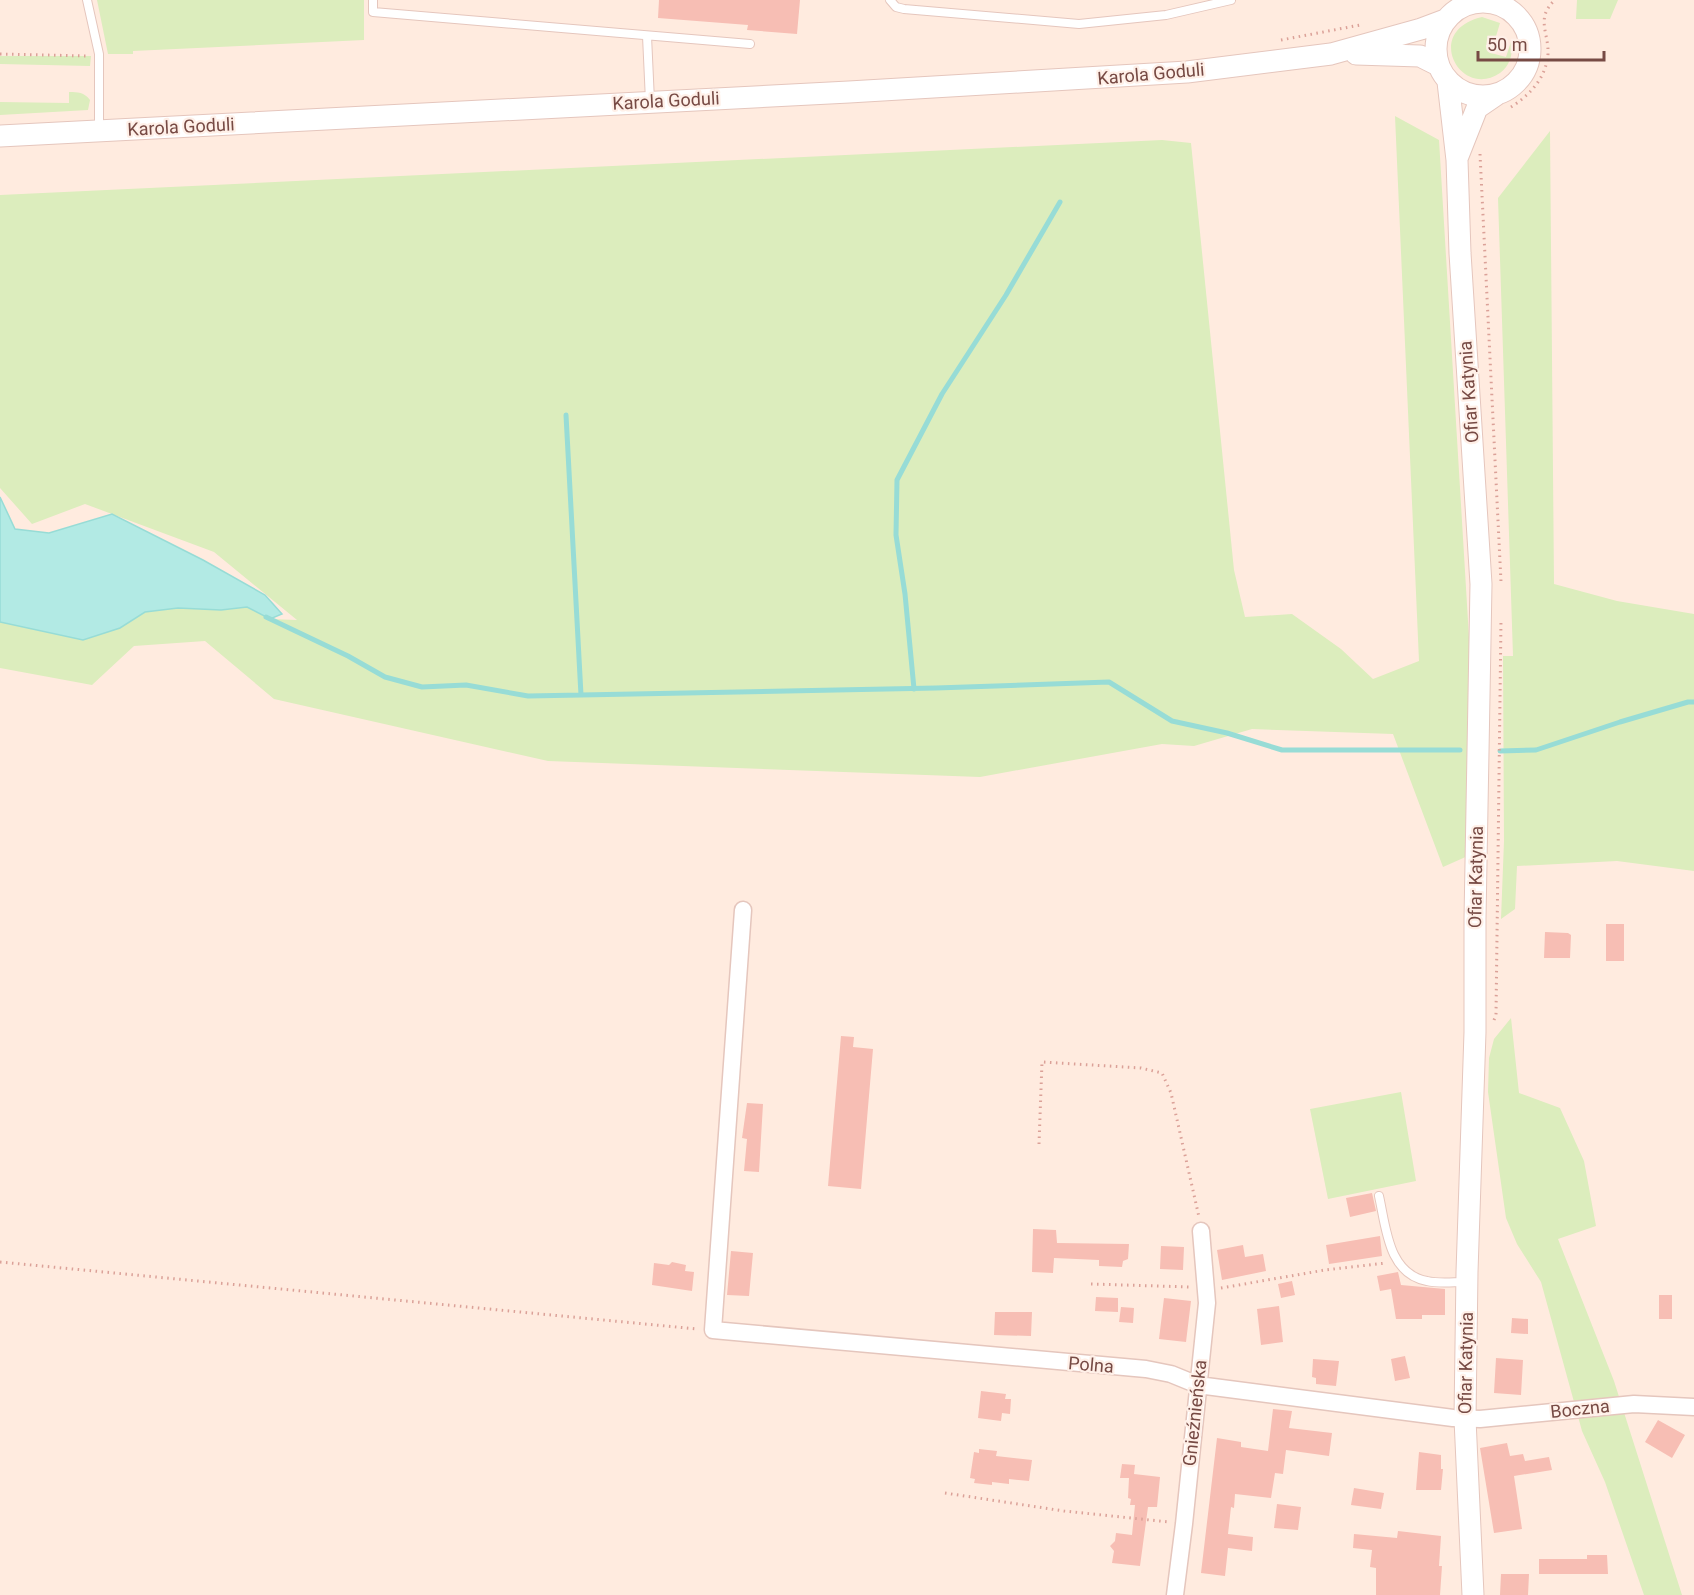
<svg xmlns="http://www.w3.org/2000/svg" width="1694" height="1595" viewBox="0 0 1694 1595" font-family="Roboto,sans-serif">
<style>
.green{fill:#dcedbd}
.water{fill:#b2eae4;stroke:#97dcd6;stroke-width:1.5}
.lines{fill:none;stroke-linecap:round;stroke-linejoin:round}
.stream{stroke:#97dcd6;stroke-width:5}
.building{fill:#f7beb4}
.service-casing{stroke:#e5c6bd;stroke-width:10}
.minor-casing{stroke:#e5c6bd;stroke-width:19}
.tertiary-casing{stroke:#e5c6bd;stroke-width:23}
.path{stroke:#dba198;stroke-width:3;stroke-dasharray:1.5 4.5;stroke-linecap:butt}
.service{stroke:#fff;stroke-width:8}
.minor{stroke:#fff;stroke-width:16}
.tertiary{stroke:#fff;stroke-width:21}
.labels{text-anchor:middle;stroke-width:4.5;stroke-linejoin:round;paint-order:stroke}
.street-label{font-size:18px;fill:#774a44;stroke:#fff0e8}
</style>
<rect width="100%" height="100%" fill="#ffebdf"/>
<!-- green -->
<path class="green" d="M 97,0 L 364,0 L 364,40 L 133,51 L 133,54 L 108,54 Z
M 1577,0 L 1618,0 L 1610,19 L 1576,19 Z
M 1482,17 L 1500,23 L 1491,53 L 1506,57 L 1512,39 C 1513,52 1511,65 1500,73 C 1461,100 1422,31 1482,17 Z
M 0,56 L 91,56 L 90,66 L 0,64 Z
M 69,92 C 78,92 84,92 90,100 L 88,110 L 0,115 L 0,102 L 69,103 Z
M 1395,116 L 1439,140 L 1470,654 L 1470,855 L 1443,867 L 1393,734 L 1252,729 L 1194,746 L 1162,744 L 980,777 L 548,761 L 274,699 L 205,641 L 134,646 L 92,685 L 0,668 L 0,622 L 120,628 L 145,612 L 178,608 L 221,610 L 247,607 L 270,619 L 297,620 L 214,552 L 85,504 L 32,524 L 0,488 L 0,195 L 1162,140 L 1191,143 L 1234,570 L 1245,617 L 1292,614 L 1341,649 L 1373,679 L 1419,661 Z
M 1550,131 L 1554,584 L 1617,601 L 1694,614 L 1694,871 L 1617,861 L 1517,866 L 1515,909 L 1501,919 L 1504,841 L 1503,656 L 1513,656 L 1498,198 Z
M 1511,1018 L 1519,1093 L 1560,1108 L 1584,1161 L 1596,1226 L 1558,1239 L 1614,1381 L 1682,1595 L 1644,1595 L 1605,1482 L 1582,1431 L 1541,1282 L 1517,1244 L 1506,1218 L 1488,1092 L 1489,1058 L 1494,1039 Z
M 1401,1092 L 1416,1181 L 1328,1199 L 1310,1109 Z"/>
<!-- water -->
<path class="water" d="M 0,497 L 15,529 L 49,533 L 112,514 L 203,560 L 265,595 L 282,614 L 270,619 L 247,607 L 221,610 L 178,608 L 145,612 L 120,628 L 83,640 L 0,622 Z"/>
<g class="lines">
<!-- stream -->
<path class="stream" d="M 566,415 L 581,695
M 266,617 L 348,656 L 385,677 L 422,687 L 466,685 L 528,696 L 581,695 L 936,688 L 1109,682 L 1172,721 L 1227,733 L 1282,750 L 1460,750
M 914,689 L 905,594 L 896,535 L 897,480 L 942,394 L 1006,295 L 1060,202
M 1500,751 L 1536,750 L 1620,722 L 1688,702 L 1694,702"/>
</g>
<!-- building -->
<path class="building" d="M 659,0 L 800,0 L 797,34 L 747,30 L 748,25 L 658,18 Z
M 1606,924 L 1624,924 L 1624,961 L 1606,961 Z
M 1545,932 L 1568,933 L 1571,935 L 1570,958 L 1544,958 Z
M 841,1036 L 854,1037 L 853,1047 L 873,1049 L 861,1189 L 828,1186 Z
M 747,1103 L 763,1104 L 759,1172 L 744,1171 L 747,1139 L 742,1138 Z
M 1372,1193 L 1376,1211 L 1350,1217 L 1346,1198 Z
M 1033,1229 L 1056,1230 L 1057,1243 L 1129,1244 L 1128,1259 L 1123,1261 L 1122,1267 L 1099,1266 L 1099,1260 L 1054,1258 L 1053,1273 L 1032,1272 Z
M 1380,1236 L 1382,1256 L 1329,1264 L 1326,1245 Z
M 1243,1245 L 1245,1257 L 1263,1254 L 1266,1271 L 1222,1280 L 1217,1250 Z
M 1161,1246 L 1184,1247 L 1183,1270 L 1160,1269 Z
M 731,1251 L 753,1253 L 749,1296 L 727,1295 Z
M 672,1262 L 686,1265 L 685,1271 L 694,1272 L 692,1291 L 652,1285 L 654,1263 L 669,1265 Z
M 1398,1272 L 1401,1285 L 1445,1289 L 1445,1315 L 1422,1315 L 1422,1319 L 1396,1319 L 1391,1289 L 1380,1291 L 1377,1276 Z
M 1292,1281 L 1295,1295 L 1281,1298 L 1278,1284 Z
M 1659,1295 L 1672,1295 L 1672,1319 L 1659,1319 Z
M 1096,1297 L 1118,1298 L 1118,1312 L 1095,1311 Z
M 1164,1298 L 1191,1301 L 1186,1342 L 1159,1339 Z
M 1279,1306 L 1283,1342 L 1261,1345 L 1257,1309 Z
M 1121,1307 L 1134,1308 L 1133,1323 L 1119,1322 Z
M 995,1312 L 1032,1312 L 1031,1336 L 994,1335 Z
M 1512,1318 L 1528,1319 L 1528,1334 L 1511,1333 Z
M 1405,1356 L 1410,1378 L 1395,1381 L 1391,1359 Z
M 1496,1358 L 1523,1360 L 1521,1395 L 1494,1393 Z
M 1313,1359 L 1339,1361 L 1336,1386 L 1316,1384 L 1316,1378 L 1312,1377 Z
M 981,1391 L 1006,1394 L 1005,1399 L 1011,1399 L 1010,1414 L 1002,1413 L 1001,1421 L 978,1418 Z
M 1273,1409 L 1292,1411 L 1289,1428 L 1332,1433 L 1329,1456 L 1286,1450 L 1283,1474 L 1275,1473 L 1271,1498 L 1235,1494 L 1234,1508 L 1231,1507 L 1228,1534 L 1253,1537 L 1252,1551 L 1228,1548 L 1225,1576 L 1201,1573 L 1217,1438 L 1241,1442 L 1241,1447 L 1268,1451 Z
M 1658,1420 L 1685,1435 L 1672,1458 L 1645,1442 Z
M 1507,1443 L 1510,1456 L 1523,1454 L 1525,1461 L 1549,1457 L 1552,1470 L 1514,1476 L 1522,1529 L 1494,1533 L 1480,1448 Z
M 979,1449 L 997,1451 L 996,1456 L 1032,1460 L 1029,1481 L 1009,1479 L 1009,1484 L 992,1482 L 992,1485 L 974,1483 L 975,1479 L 970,1478 L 974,1452 L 979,1453 Z
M 1419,1452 L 1441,1455 L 1441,1469 L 1443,1469 L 1441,1490 L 1416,1490 Z
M 1122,1464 L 1135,1465 L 1134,1474 L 1160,1477 L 1157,1507 L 1148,1507 L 1140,1566 L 1112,1563 L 1114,1551 L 1110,1546 L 1115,1541 L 1116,1533 L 1132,1535 L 1135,1505 L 1130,1505 L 1131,1499 L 1128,1498 L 1129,1478 L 1120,1478 Z
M 1354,1488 L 1384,1493 L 1381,1509 L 1351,1505 Z
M 1277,1504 L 1301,1507 L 1298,1530 L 1274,1528 Z
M 1398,1531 L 1441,1536 L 1439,1566 L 1442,1566 L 1440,1595 L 1376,1595 L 1376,1568 L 1370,1567 L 1372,1550 L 1353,1548 L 1354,1534 L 1397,1538 Z
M 1587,1555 L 1607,1555 L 1608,1574 L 1539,1574 L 1539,1559 L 1587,1559 Z
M 1501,1574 L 1529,1574 L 1528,1595 L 1500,1595 Z"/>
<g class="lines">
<defs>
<path id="service" d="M 87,0 L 99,54 L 99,131
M 373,0 L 373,12 L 750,44
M 890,0 L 896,7 L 904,9 L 1079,24 L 1166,15 L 1231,0
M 647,36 L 650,101
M 1379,1196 C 1386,1227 1388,1274 1427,1281 C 1439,1284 1453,1282 1465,1282"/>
<path id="minor" d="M 743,910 L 713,1330 L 1146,1369 L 1171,1374 L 1198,1385 L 1453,1418 L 1480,1419 L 1634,1404 L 1694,1407
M 1175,1595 L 1184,1524 L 1207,1303 L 1201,1231"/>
<path id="tertiary" d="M1436 49a47 47 0 1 1 94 0a47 47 0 1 1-94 0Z
M 1356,54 L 1420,56 L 1438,65
M 1448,82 L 1457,160 L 1460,253 L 1481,584 L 1475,919 L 1475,1032 L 1467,1272 L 1465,1419 L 1473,1595
M 0,136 L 849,92 L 1187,72 L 1331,54 L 1421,29 L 1445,20
M 1458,156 L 1477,108 L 1496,95"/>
</defs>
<!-- service casing -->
<use href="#service" class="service-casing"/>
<!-- minor casing -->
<use href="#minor" class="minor-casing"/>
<!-- tertiary casing -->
<use href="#tertiary" class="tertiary-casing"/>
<!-- path -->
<path class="path" d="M 1281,40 L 1360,25
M 0,54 L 88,56
M 1511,107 C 1530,95 1546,78 1548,54 C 1549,33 1535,18 1555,0
M 1480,154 L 1501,582
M 1494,1020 L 1496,1015 L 1501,619
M 1039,1144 L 1042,1062 L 1141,1068 L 1162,1073 L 1171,1093 L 1199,1217
M 0,1262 L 697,1329
M 1091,1284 L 1190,1287
M 1221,1288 L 1325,1270 L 1386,1263
M 945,1493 L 1064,1511 L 1169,1522"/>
<!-- service -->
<use href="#service" class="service"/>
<!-- minor -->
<use href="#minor" class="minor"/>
<!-- tertiary -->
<use href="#tertiary" class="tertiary"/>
</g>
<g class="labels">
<!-- street labels -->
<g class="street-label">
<text transform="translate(1151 74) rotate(-5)" y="6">Karola Goduli</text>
<text transform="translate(666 101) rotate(-3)" y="6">Karola Goduli</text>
<text transform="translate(181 127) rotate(-3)" y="6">Karola Goduli</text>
<text transform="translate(1469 392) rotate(-94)" y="6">Ofiar Katynia</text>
<text transform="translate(1476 877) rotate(-89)" y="6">Ofiar Katynia</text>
<text transform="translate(1466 1363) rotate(-89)" y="6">Ofiar Katynia</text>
<text transform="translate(1091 1365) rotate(5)" y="6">Polna</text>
<text transform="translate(1580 1409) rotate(-6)" y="6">Boczna</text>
<text transform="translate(1195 1413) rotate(-84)" y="6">Gnieźnieńska</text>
</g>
</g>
<!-- scale -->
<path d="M1478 51v9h126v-9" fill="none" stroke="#774a44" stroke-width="3"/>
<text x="1487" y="51" font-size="18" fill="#774a44" stroke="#fff0e8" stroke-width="4.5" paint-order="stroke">50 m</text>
</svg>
